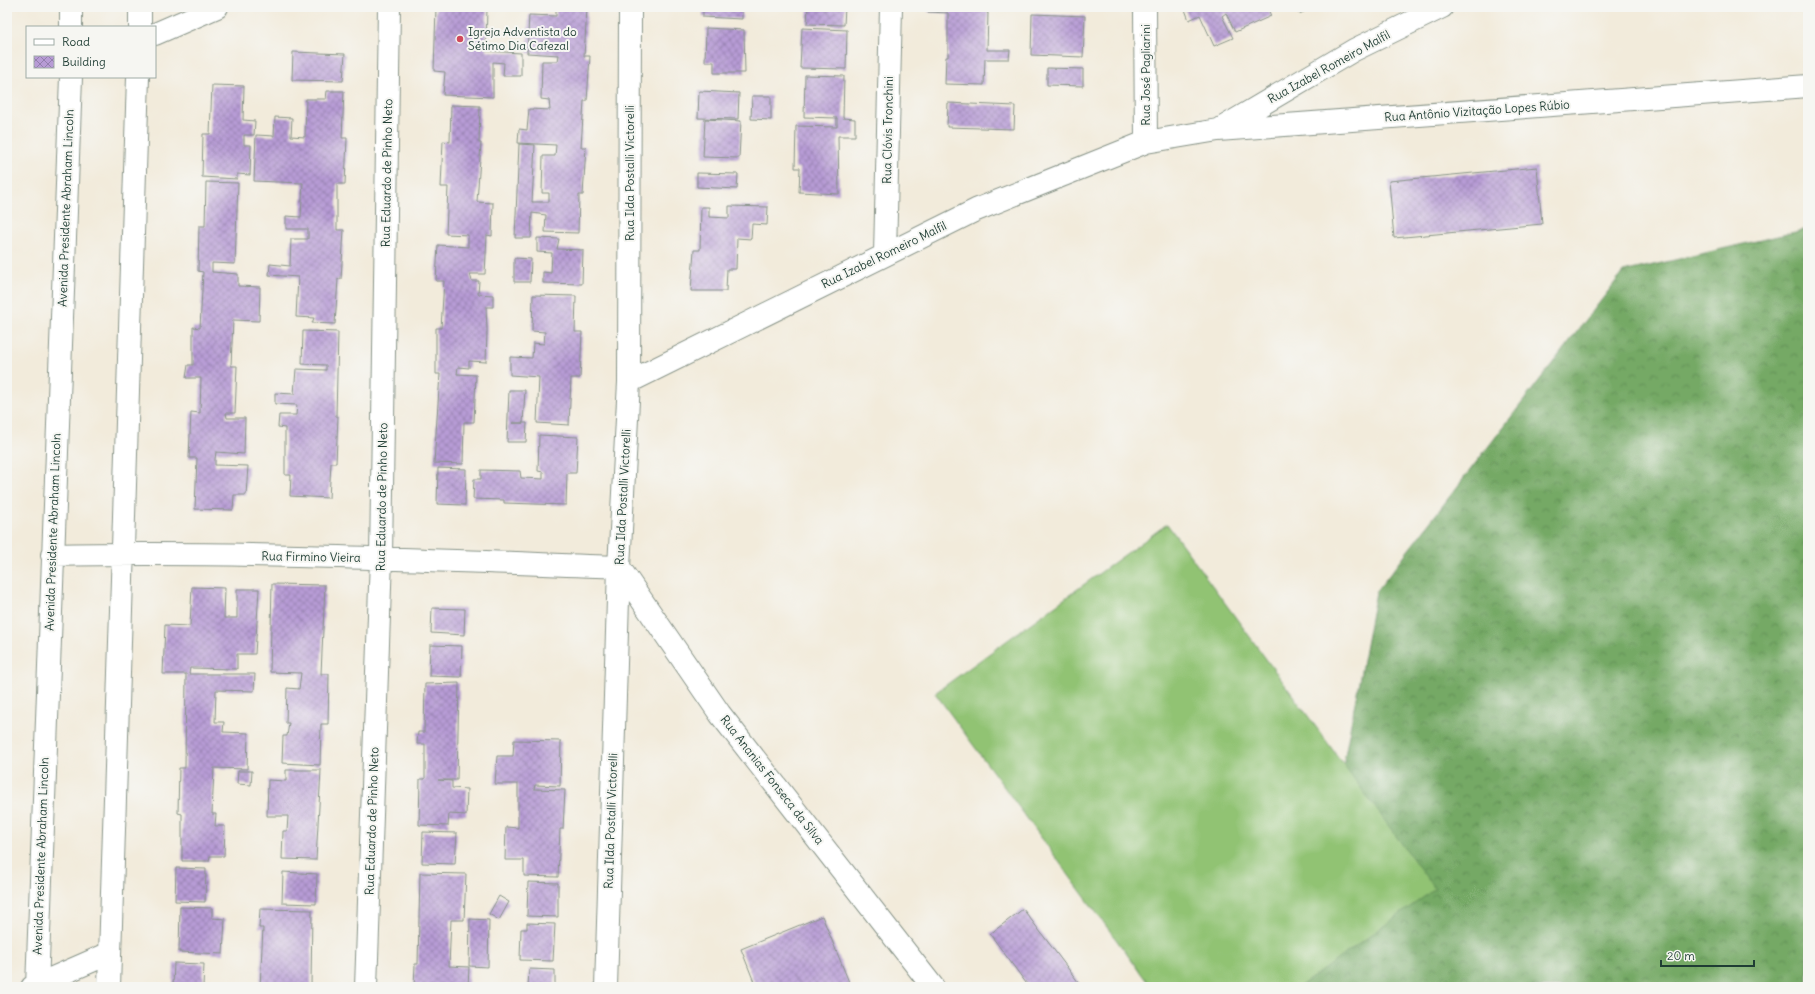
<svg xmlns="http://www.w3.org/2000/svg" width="1815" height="994" viewBox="0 0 1815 994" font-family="Delius,sans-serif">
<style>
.forest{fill:url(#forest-crowns);stroke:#4a734c}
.pitch{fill:#91c373;stroke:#588054}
.building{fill:url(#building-cross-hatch)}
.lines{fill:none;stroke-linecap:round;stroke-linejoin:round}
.minor-casing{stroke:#889488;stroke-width:24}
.minor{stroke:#fff;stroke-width:22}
.poi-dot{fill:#d1495b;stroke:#f6f6f2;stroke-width:1.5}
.labels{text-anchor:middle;stroke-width:4;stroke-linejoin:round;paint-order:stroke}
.poi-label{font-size:12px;fill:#1f3d34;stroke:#f6f6f2;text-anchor:start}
.street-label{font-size:12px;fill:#1f3d34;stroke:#f6f6f2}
</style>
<defs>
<pattern id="forest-crowns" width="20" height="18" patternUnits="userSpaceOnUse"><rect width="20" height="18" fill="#74a965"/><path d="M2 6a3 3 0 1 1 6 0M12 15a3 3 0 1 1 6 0" fill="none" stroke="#5f8b54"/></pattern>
<pattern id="building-cross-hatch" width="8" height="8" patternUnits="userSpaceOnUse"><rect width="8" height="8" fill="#b79bd5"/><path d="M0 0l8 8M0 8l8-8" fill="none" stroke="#9480ae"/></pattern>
</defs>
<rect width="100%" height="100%" fill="#f6f6f2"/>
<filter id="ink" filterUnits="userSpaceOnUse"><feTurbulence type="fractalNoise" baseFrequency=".025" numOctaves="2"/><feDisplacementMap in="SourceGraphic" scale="8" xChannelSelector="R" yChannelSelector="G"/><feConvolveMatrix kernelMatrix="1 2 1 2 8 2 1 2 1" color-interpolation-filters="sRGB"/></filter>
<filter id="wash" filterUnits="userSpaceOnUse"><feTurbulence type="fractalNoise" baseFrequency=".012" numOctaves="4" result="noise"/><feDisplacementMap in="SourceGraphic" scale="16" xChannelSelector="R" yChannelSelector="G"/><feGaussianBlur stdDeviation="0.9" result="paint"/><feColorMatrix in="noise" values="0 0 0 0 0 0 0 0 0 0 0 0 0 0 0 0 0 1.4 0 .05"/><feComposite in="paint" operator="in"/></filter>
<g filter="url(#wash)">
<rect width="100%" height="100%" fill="#f2ebdb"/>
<!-- forest -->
<path class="forest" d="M 1808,229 L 1808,987 L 1301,987 L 1376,592 L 1623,272 Z"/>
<!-- pitch -->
<path class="pitch" d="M 1167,524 L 1435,889 L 1299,987 L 1151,987 L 935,693 Z"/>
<g id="blocks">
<!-- building -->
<path class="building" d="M 436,7 L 487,7 L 486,51 L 521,53 L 521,76 L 503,76 L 504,63 L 493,62 L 493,97 L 443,95 L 445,72 L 434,71 Z
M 556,7 L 587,8 L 584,56 L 590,56 L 587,101 L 584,101 L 581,147 L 586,147 L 583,195 L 579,195 L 578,233 L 545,232 L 546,215 L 532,213 L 531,238 L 515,238 L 519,144 L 535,145 L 532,202 L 549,202 L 549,193 L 542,193 L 543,156 L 555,156 L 556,145 L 518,143 L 519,129 L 527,130 L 529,109 L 550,110 L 549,100 L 541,99 L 542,61 L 558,61 L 559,55 L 527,53 L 529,15 L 556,16 Z
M 703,7 L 742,7 L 742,19 L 703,17 Z
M 808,7 L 845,7 L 844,25 L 807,24 Z
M 928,7 L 987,7 L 987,13 L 988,13 L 987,50 L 1010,50 L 1009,59 L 985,59 L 984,85 L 945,84 L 946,57 L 948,57 L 948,13 L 928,12 Z
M 1070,7 L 1091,7 L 1091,9 L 1070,8 Z
M 1184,7 L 1267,7 L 1271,16 L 1235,32 L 1226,13 L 1222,16 L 1233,38 L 1214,46 L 1200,15 L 1189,20 Z
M 1296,7 L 1315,7 L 1299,14 Z
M 1032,14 L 1085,16 L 1083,57 L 1031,55 Z
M 706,28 L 744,30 L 745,73 L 714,73 L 714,62 L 705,62 Z
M 802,28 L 847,30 L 846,69 L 800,68 Z
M 293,52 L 345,54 L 343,81 L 292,80 Z
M 1047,68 L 1083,69 L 1083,86 L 1047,85 Z
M 805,75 L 844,76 L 843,118 L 855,119 L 855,136 L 838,136 L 839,194 L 799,192 L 800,168 L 795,168 L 796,126 L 837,127 L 837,118 L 804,117 Z
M 212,85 L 244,86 L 243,120 L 255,121 L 254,135 L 244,135 L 244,145 L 251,145 L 250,175 L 237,174 L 237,179 L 202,177 L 203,134 L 210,134 Z
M 327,91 L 344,91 L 342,138 L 347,138 L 345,184 L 337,184 L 337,230 L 344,230 L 341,279 L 338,279 L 335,324 L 312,323 L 314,318 L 296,317 L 298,277 L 269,275 L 270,264 L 290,266 L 291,239 L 308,239 L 308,229 L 286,229 L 286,216 L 301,217 L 303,183 L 254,181 L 256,135 L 274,136 L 275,117 L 292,118 L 291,136 L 305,137 L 306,99 L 326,99 Z
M 699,91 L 739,93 L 738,119 L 698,118 Z
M 752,96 L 771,96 L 771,120 L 751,119 Z
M 948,103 L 1015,106 L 1014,129 L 947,127 Z
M 451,105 L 480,106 L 479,143 L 481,143 L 477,202 L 493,203 L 492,236 L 487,235 L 485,274 L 470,274 L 472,281 L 479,281 L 478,294 L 493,295 L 493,307 L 486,307 L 487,330 L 486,362 L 469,361 L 469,368 L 458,367 L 457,374 L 476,375 L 474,422 L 464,422 L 463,464 L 434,463 L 440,374 L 436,374 L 436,328 L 441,328 L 444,281 L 436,281 L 438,245 L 468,247 L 468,235 L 446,234 L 448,187 L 441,187 L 443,141 L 450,142 Z
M 705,119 L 741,121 L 739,158 L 703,157 Z
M 1537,167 L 1542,224 L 1394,238 L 1389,181 Z
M 697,173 L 738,174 L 737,189 L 697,187 Z
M 206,182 L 238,183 L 235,264 L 212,263 L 212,272 L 238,274 L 238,286 L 260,287 L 259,321 L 233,320 L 231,366 L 237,366 L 235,413 L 226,413 L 227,418 L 245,418 L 244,454 L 216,452 L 215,459 L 215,465 L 248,466 L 246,495 L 234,495 L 233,510 L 195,509 L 197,458 L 189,458 L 191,412 L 200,413 L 201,378 L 186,378 L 188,365 L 193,365 L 193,327 L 200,328 L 203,272 L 198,271 L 199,226 L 205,226 Z
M 729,206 L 768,207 L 767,225 L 752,224 L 751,239 L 737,238 L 736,269 L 727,269 L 726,291 L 691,291 L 694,250 L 700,250 L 701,207 L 709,207 L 709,217 L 729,218 Z
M 537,238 L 559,239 L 557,249 L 583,250 L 582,284 L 543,283 L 543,272 L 551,273 L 552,253 L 537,252 Z
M 514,258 L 531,259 L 530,282 L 514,282 Z
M 533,295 L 576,296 L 575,332 L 582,332 L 580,378 L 571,378 L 569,425 L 537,423 L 539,377 L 510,375 L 510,357 L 532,358 L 533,343 L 544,344 L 545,332 L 532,331 Z
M 303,331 L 338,332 L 336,416 L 338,416 L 336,463 L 331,463 L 329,498 L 290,496 L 291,475 L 285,475 L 285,428 L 278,427 L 279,415 L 296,415 L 297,405 L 275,404 L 275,393 L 294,394 L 296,369 L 326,370 L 326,365 L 302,364 Z
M 509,390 L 525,390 L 523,423 L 513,423 L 527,423 L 526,442 L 507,442 Z
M 539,435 L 578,437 L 576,473 L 567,473 L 566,505 L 504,503 L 504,500 L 473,499 L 474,479 L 481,479 L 481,470 L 520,471 L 521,478 L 543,479 L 543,472 L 538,471 Z
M 438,468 L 466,469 L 465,505 L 437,504 Z
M 272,584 L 325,585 L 321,674 L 329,674 L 328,724 L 321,724 L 320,765 L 282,763 L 283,736 L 287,736 L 289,723 L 286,723 L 287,688 L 299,689 L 301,673 L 270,672 Z
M 192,587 L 225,588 L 224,618 L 237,618 L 237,589 L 259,589 L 255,654 L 237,654 L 237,669 L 190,668 L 189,674 L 255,674 L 254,691 L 216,690 L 215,722 L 224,722 L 223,732 L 248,733 L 247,769 L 214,768 L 212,814 L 216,814 L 215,826 L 225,826 L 224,856 L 210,856 L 209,861 L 182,861 L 182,814 L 178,813 L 179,768 L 185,768 L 186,674 L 163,674 L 165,625 L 190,626 Z
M 432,608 L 465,609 L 464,635 L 431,633 Z
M 430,645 L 462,646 L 461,677 L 429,676 Z
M 459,683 L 457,780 L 438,780 L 452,781 L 452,788 L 467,789 L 466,815 L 449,814 L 448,826 L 419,825 L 420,779 L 425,779 L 425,744 L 417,744 L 418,732 L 424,732 L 425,684 Z
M 514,740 L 561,741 L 560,786 L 535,785 L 534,789 L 565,790 L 563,829 L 560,829 L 558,877 L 524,876 L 524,860 L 505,860 L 506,827 L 518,828 L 518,784 L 495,784 L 497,756 L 513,756 Z
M 286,770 L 321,770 L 316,860 L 282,859 L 283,831 L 287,831 L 288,816 L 267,816 L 268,780 L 286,781 Z
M 238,771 L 252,771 L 251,785 L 237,784 Z
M 423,832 L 457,833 L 455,864 L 422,863 Z
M 176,868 L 206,869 L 205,902 L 175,901 Z
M 283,872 L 317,874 L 316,904 L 282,903 Z
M 420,873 L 466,874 L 464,920 L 451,920 L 449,966 L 469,967 L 468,987 L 414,987 L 415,964 L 418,964 Z
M 528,882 L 558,883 L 558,917 L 527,916 Z
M 499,896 L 509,902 L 499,920 L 489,914 Z
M 180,907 L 212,908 L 212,918 L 225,919 L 223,954 L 179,952 Z
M 260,909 L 312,910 L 311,987 L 260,987 L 263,928 L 259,928 Z
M 1023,909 L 1082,987 L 1029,987 L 990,934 Z
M 822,916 L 851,987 L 756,987 L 741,949 Z
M 470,919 L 489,920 L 488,967 L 469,966 Z
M 527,923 L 555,924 L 553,961 L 520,960 L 521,929 L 527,929 Z
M 174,963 L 204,964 L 203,987 L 173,987 Z
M 529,969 L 555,970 L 555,987 L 528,987 Z"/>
</g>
</g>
<g filter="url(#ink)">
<use href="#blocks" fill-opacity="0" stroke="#889488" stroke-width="1"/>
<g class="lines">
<defs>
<path id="minor" d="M 71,7 L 71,27
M 1145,7 L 1146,142
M 140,27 L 140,7
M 155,34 L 217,7
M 1222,128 L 1354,50 L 1442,7
M 885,254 L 891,7
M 629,382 L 976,210 L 1146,142 L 1218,130 L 1808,86
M 52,555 C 241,551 430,560 619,567
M 619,567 L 720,714 L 933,987
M 32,987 L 110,953
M 37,987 L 71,77
M 109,987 L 138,77
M 366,987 L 381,558 L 389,7
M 606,987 L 619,567 L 629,382 L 630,7"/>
</defs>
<!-- minor casing -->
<use href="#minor" class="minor-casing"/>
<!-- minor -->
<use href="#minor" class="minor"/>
</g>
</g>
<!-- markers -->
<circle class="poi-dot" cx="460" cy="39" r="4"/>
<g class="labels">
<!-- poi labels -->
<g class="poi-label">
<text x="468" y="36">Igreja Adventista do<tspan x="468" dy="14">Sétimo Dia Cafezal</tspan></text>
</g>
<!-- street labels -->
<g class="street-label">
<text transform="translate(1329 67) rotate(-29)" y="4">Rua Izabel Romeiro Malfil</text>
<text transform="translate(1146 75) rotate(-90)" y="4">Rua José Pagliarini</text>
<text transform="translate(1477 111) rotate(-4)" y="4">Rua Antônio Vizitação Lopes Rúbio</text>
<text transform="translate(888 130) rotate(-89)" y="4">Rua Clóvis Tronchini</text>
<text transform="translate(387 173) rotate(-89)" y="4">Rua Eduardo de Pinho Neto</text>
<text transform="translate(630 173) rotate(-90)" y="4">Rua Ilda Postalli Victorelli</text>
<text transform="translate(66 208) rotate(-88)" y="4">Avenida Presidente Abraham Lincoln</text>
<text transform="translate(884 255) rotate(-26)" y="4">Rua Izabel Romeiro Malfil</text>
<text transform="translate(382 497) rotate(-89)" y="4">Rua Eduardo de Pinho Neto</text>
<text transform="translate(623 497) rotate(-87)" y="4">Rua Ilda Postalli Victorelli</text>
<text transform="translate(53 532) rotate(-88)" y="4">Avenida Presidente Abraham Lincoln</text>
<text transform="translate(311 557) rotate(1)" y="4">Rua Firmino Vieira</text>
<text transform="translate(772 780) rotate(52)" y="4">Rua Ananias Fonseca da Silva</text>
<text transform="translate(372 821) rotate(-88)" y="4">Rua Eduardo de Pinho Neto</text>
<text transform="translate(611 821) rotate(-88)" y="4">Rua Ilda Postalli Victorelli</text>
<text transform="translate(41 856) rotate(-88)" y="4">Avenida Presidente Abraham Lincoln</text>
</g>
</g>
<!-- margin -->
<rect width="1815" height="994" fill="none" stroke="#f6f6f2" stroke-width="24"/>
<!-- legend -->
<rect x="26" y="26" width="130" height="52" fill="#f6f6f2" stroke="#a0aca6"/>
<rect x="34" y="39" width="20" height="6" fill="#ffffff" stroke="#a0aca6"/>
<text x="62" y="46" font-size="12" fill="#1f3d34">Road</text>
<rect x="34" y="56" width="20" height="12" fill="url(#building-cross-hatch)" stroke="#a0aca6"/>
<text x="62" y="66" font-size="12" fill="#1f3d34">Building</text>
<!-- scale -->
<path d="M1661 960v6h93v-6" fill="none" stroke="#1f3d34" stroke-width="2"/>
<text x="1667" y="960" font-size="12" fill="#1f3d34" stroke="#f6f6f2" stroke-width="3" paint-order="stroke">20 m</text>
</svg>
